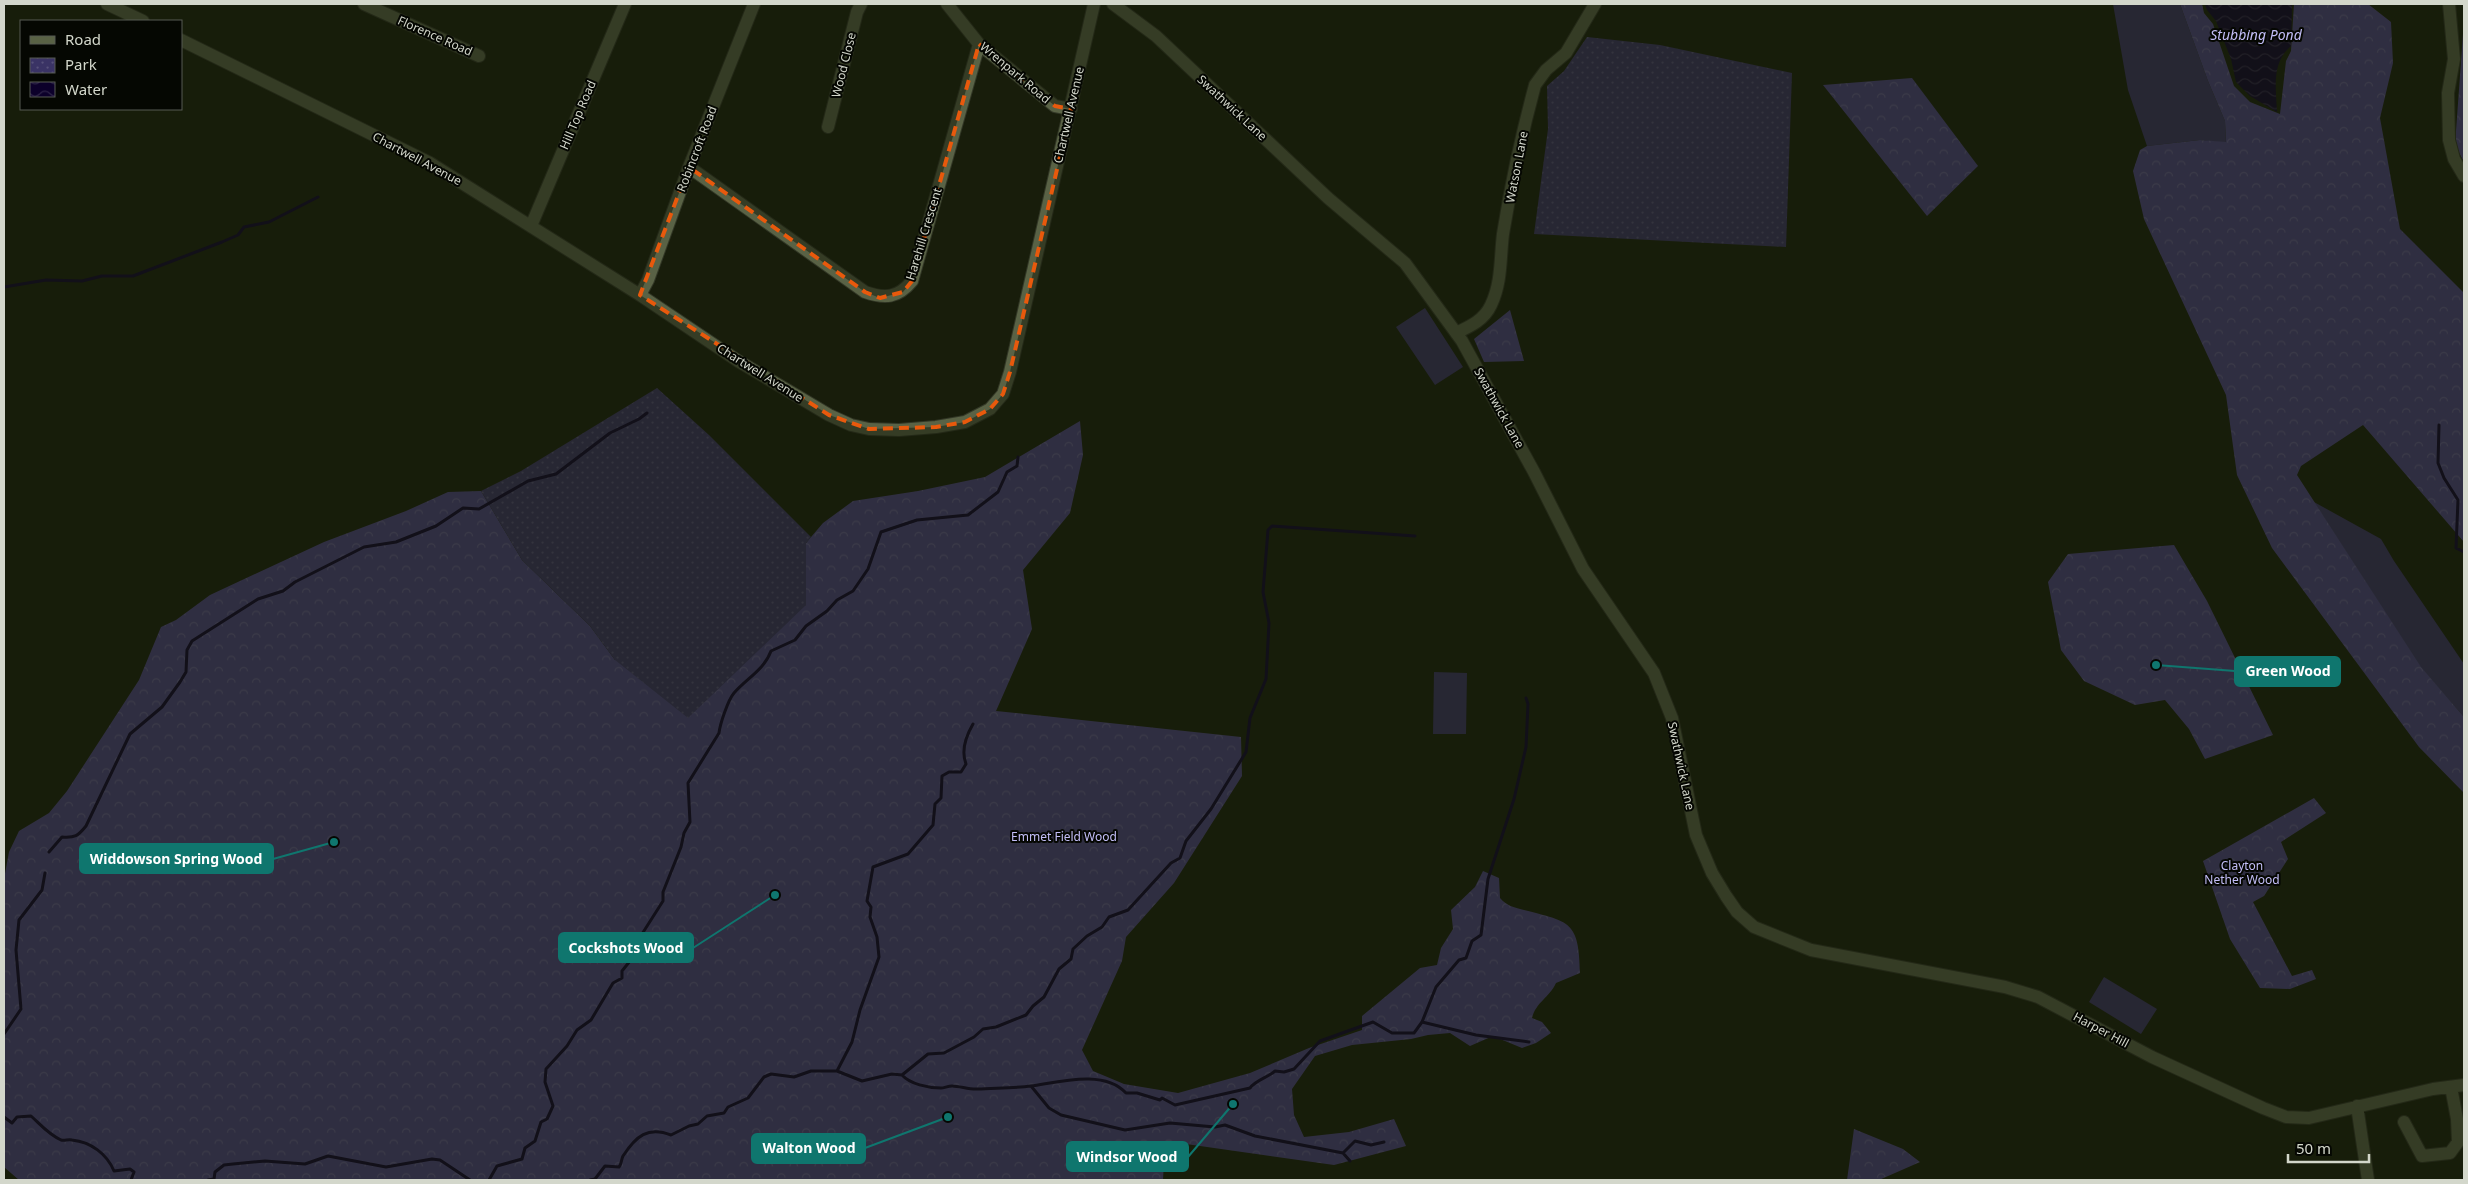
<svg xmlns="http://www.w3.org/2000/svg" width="2468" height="1184" viewBox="0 0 2468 1184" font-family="'Noto Sans',sans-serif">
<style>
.grass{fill:#3a3365}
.forest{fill:url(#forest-crowns)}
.park{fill:url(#park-dots)}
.water{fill:url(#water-waves)}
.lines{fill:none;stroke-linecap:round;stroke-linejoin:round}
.stream{stroke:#0c002a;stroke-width:3}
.minor-casing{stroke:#323726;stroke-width:14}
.minor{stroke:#596245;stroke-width:12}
.marked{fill:none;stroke:#e8590c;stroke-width:4;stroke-dasharray:10 6;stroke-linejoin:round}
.labels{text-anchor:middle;stroke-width:4;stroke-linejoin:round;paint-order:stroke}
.street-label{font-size:12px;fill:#d3d7cb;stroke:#050702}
.park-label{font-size:12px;fill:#c3bef7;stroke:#050702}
.water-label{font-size:14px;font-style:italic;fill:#c2bdf6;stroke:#050702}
.leader{fill:none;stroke:#0f766e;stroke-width:2}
.callout-dot{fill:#0f766e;stroke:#050702;stroke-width:2}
.callout{fill:#0f766e;stroke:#0f766e;stroke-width:2}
.callout-label{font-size:14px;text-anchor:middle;font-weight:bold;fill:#fff}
</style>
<defs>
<pattern id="forest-crowns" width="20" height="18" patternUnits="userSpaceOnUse" patternTransform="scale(1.25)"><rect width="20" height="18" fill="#4d4483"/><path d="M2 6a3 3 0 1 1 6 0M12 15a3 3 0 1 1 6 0" fill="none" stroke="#665e93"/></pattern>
<pattern id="park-dots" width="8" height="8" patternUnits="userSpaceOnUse" patternTransform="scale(1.25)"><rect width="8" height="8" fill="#3a3365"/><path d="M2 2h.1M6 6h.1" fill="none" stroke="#56507a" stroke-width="1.8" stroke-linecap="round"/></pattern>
<pattern id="water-waves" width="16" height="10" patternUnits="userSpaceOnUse" patternTransform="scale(1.25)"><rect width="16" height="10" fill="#0c002a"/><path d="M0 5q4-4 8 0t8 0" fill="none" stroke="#2e2448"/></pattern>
</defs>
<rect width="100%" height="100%" fill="#181d0b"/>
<!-- grass -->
<path class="grass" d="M 2113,4 L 2180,4 L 2208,81 L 2225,121 L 2226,143 L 2200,140 L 2147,146 L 2128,90 Z
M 1425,308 L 1463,367 L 1435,385 L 1396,327 Z
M 2314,502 L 2381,539 L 2394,561 L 2464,664 L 2464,717 L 2421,668 Z
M 1434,672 L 1467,673 L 1466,734 L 1433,734 Z
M 2104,977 L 2157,1009 L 2141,1034 L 2089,1002 Z"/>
<!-- forest -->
<path class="forest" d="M 2180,4 L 2202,4 L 2204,13 L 2213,24 L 2234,86 L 2250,102 L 2280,114 L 2286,61 L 2291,51 L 2294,4 L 2368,4 L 2391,22 L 2393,63 L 2380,118 L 2400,229 L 2464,293 L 2464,542 L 2363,425 L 2301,466 L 2297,475 L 2421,667 L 2464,717 L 2464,793 L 2419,747 L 2272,548 L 2237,475 L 2226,395 L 2144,219 L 2133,171 L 2140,150 L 2147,146 L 2200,140 L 2226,142 L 2225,121 L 2208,81 Z
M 2464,20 L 2464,162 L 2455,145 Z
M 1912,78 L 1978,166 L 1927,216 L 1823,85 Z
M 1510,310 L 1524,361 L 1484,362 L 1474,339 Z
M 1080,421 L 1083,455 L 1070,513 L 1023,570 L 1032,629 L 996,711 L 1241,737 L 1242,776 L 1174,883 L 1126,937 L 1122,961 L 1082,1050 L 1093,1071 L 1124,1084 L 1178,1093 L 1250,1073 L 1309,1048 L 1362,1030 L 1362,1016 L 1420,968 L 1437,965 L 1441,948 L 1453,929 L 1451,910 L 1475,887 L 1483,871 L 1499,878 L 1500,898 C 1507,906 1513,907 1524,910 C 1570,922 1579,921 1580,973 L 1556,983 C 1549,998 1536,1002 1532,1018 L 1542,1022 L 1551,1033 L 1536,1043 L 1522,1048 L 1493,1036 L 1470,1046 L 1450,1033 L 1428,1035 L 1411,1039 L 1352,1045 L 1315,1056 L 1292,1089 L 1294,1115 L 1304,1137 L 1349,1132 L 1394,1119 L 1406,1146 L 1334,1165 L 1165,1141 L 1163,1180 L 19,1180 L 4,1167 L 4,879 L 9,852 L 19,831 L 49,813 L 67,791 L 139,680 L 161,627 L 176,620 L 210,595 L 324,542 L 406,511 L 448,492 L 481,491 L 522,560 L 590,626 L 615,660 L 806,605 L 806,543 L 823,523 L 853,501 L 918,491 L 985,477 Z
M 2174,545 L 2207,601 L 2273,735 L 2205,759 L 2189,729 L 2165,700 L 2135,705 L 2084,681 L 2061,650 L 2048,582 L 2068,554 Z
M 2314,798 L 2326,813 L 2281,842 L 2288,859 L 2264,896 L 2253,902 L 2292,976 L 2312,970 L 2316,979 L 2290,989 L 2260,988 L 2230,939 L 2203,861 Z
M 1854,1129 L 1903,1149 L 1920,1162 L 1879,1180 L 1847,1180 Z"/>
<!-- park -->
<path class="park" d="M 1587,37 L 1660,45 L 1792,73 L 1786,247 L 1534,234 L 1548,129 L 1547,86 L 1564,71 Z
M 657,388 L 709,435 L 811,537 L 806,543 L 806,605 L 688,718 L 615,660 L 590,626 L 522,560 L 481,491 L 521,471 Z"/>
<!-- water -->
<path class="water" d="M 2205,4 L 2292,4 L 2291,46 C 2271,63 2276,88 2277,112 L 2250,96 L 2236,82 L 2231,59 L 2216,21 L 2207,10 Z"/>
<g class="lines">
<!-- stream -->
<path class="stream" d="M 4,287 L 46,280 L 82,281 L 102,276 L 133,276 L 222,242 L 238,235 L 244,227 L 269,222 L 318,197
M 2439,425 L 2438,463 L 2444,478 L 2458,500 L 2456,548 L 2464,552
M 49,852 L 62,837 C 75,838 78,836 86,826 L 130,734 L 162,707 L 180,682 L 186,672 L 187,650 L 192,641 L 258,599 L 283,591 L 295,582 L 364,547 L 396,542 L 436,526 L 463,508 L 479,509 L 528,481 L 556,474 L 610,433 L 639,419 L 647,413
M 1422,1022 L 1476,1035 L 1529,1042
M 4,1034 L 21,1009 L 16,950 L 19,920 L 42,890 L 45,873
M 837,1071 L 852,1042 L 860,1010 L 879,957 L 877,937 L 870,917 L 871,907 L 867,901 L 873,867 L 908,854 L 933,825 L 935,804 L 941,798 L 942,776 L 949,772 L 961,772 L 966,764 C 961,751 966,736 973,724
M 902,1075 C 910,1084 928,1088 941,1088 C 944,1088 948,1086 952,1086 C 960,1086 970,1090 978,1089 C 994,1088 1017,1088 1031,1086 C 1059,1082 1104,1069 1126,1093 L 1137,1093 L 1160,1100 L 1162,1098 L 1175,1105 L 1250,1088 C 1256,1080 1267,1078 1275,1071 L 1284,1072 L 1294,1069 L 1320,1041 L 1373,1022 L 1392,1033 L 1414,1033 L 1422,1022 L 1436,987 L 1459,960 L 1466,958 L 1472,941 L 1481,935 L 1488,879 L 1514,799 L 1526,747 L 1528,704 L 1526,698
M 1031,1086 L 1049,1108 L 1061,1115 L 1125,1130 L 1170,1123 L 1215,1127 L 1225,1125 L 1255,1136 L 1343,1153 L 1355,1141 L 1371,1145 L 1384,1142
M 4,1117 L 12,1123 L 17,1117 L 31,1116 C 41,1125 48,1134 61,1140 C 65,1141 68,1139 72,1140 C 91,1142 107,1154 114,1171 L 130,1169 L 134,1172 L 131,1180
M 1343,1153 L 1350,1161
M 208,1180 L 214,1179 L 215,1172 L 224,1165 L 233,1164 L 265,1161 L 305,1164 L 328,1156 L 386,1167 L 432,1159 L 440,1160 L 470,1180
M 489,1180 L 497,1166 L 522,1159 L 525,1148 L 535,1141 L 541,1122 L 547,1119 L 553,1106 L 545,1082 L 546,1069 L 567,1046 L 577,1030 L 591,1020 L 613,983 L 622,978 L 622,971 L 630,961 L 642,934 L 663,901 L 663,892 L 681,847 L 684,833 L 690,822 L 688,783 L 719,733 C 720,724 728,700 734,693 C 747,678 764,670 771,651 L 795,640 L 806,626 L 827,611 L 837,600 L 853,591 L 868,569 L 881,532 L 917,520 L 968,515 L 998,492 L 1007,472 L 1017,466 L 1018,457
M 590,1180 L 595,1179 L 605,1166 L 619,1167 C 622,1163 621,1160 623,1156 C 636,1136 648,1126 671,1135 L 689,1126 L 698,1124 L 707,1116 L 724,1113 L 728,1107 L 748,1098 L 764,1077 L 771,1074 L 794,1077 L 811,1071 L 837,1071 L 862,1081 L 892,1074 L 902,1075 L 928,1054 L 944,1053 L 974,1037 L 983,1029 L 996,1027 L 1026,1015 L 1033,1006 L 1044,997 L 1059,969 L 1071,959 L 1073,949 L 1087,936 L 1102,927 L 1109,917 L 1128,910 L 1171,863 L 1180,858 L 1186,841 L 1211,809 L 1246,752 L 1250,718 L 1266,679 L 1269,623 L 1263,592 L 1268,530 L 1272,526 L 1415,536"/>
<defs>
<path id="minor" d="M 107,4 L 143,21
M 364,4 L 479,56
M 947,4 L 979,44 L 1055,106 L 1071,109
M 1113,4 L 1156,36 L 1328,198 L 1405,263 L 1462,341 L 1534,472 L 1583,569 L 1654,673 L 1672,718 L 1696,835 L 1712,873 L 1726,896 L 1737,912 L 1754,927 L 1811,950 L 2005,987 L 2038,997 L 2152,1057 L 2263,1108 L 2286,1117 L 2309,1118 L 2433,1089 L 2464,1085
M 2449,4 L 2454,59 L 2448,93 L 2449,140 L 2454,159 L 2464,176
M 181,40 L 430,163 L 640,295 L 738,361 L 829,415 L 851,425 L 869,429 L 899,430 L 936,427 L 965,422 L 990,409 L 1003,394 L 1010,372 L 1094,4
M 828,127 L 857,12 L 861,4
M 689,167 L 865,292 C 885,299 898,298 912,281 L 979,44
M 531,226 L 625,4
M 640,295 L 648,280 L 689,167 L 754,4
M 1456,333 C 1471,326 1484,320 1491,305 C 1502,282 1500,258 1503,234 C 1511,184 1522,133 1535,85 L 1546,70 L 1566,53 L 1595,4
M 2357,1106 L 2368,1180
M 2404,1122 L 2422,1156 L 2450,1153 L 2458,1142 L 2457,1119 L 2451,1087"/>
</defs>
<!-- minor casing -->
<use href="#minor" class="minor-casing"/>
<!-- minor -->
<use href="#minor" class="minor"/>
</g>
<!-- marked area -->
<path d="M0 0H2468V1184H0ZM 979,44 L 1055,106 L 1071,109 L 1010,372 L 1003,394 L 990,409 L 965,422 L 936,427 L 869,429 L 829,415 L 640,295 L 689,167 L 865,292 L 880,298 L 903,292 L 912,281 Z" fill="#181d0b" fill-opacity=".55" fill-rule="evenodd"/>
<path class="marked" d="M 979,44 L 1055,106 L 1071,109 L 1010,372 L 1003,394 L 990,409 L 965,422 L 936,427 L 869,429 L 829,415 L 640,295 L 689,167 L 865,292 L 880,298 L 903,292 L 912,281 Z"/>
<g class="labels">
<!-- street labels -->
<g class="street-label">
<text transform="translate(435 36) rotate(24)" y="4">Florence Road</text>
<text transform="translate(844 65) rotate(-76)" y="4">Wood Close</text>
<text transform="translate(1015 73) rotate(40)" y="4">Wrenpark Road</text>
<text transform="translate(1232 108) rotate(43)" y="4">Swathwick Lane</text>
<text transform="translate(578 115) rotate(-67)" y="4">Hill Top Road</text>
<text transform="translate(1069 115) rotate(-77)" y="4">Chartwell Avenue</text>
<text transform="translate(697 149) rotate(-69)" y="4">Robincroft Road</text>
<text transform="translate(417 159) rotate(28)" y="4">Chartwell Avenue</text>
<text transform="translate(1517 167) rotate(-79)" y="4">Watson Lane</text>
<text transform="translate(924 234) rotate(-73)" y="4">Harehill Crescent</text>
<text transform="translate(760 373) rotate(32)" y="4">Chartwell Avenue</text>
<text transform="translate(1499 408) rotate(61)" y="4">Swathwick Lane</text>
<text transform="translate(1681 766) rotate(78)" y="4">Swathwick Lane</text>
<text transform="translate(2101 1030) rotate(28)" y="4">Harper Hill</text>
</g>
<!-- park labels -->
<g class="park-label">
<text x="1064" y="841">Emmet Field Wood</text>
<text x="2242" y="870">Clayton<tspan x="2242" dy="14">Nether Wood</tspan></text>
</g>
<!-- water labels -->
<g class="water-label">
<text x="2256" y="40">Stubbing Pond</text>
</g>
</g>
<!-- callouts -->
<path class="leader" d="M2156 665L2235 671M334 842L273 859M775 895L693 948M948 1117L865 1148M1233 1104L1188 1157"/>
<g class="callout-dot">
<circle cx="2156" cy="665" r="5"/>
<circle cx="334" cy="842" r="5"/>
<circle cx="775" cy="895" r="5"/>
<circle cx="948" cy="1117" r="5"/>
<circle cx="1233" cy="1104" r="5"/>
</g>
<g class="callout">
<rect x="2235" y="657" width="105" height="29" rx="5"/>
<rect x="80" y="844" width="193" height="29" rx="5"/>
<rect x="559" y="933" width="134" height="29" rx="5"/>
<rect x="752" y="1134" width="113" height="29" rx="5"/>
<rect x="1067" y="1142" width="121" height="29" rx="5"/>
</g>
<g class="callout-label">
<text x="2288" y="676">Green Wood</text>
<text x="176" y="864">Widdowson Spring Wood</text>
<text x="626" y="953">Cockshots Wood</text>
<text x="809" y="1153">Walton Wood</text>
<text x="1127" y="1162">Windsor Wood</text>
</g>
<!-- border -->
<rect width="2468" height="1184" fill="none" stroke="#d3d7cb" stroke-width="10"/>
<!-- legend -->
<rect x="20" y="20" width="162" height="90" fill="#050702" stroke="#575a52"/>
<rect x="30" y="36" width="25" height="8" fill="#596245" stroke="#575a52"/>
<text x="65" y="45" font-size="15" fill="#d3d7cb">Road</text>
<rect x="30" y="58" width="25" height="15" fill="url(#park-dots)" stroke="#575a52"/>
<text x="65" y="70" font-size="15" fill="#d3d7cb">Park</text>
<rect x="30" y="82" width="25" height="15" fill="url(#water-waves)" stroke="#575a52"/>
<text x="65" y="95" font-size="15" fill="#d3d7cb">Water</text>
<!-- scale -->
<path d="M2288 1154v8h81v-8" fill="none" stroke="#d3d7cb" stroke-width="2.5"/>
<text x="2296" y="1154" font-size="15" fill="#d3d7cb" stroke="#050702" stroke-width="4" paint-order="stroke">50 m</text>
</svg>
